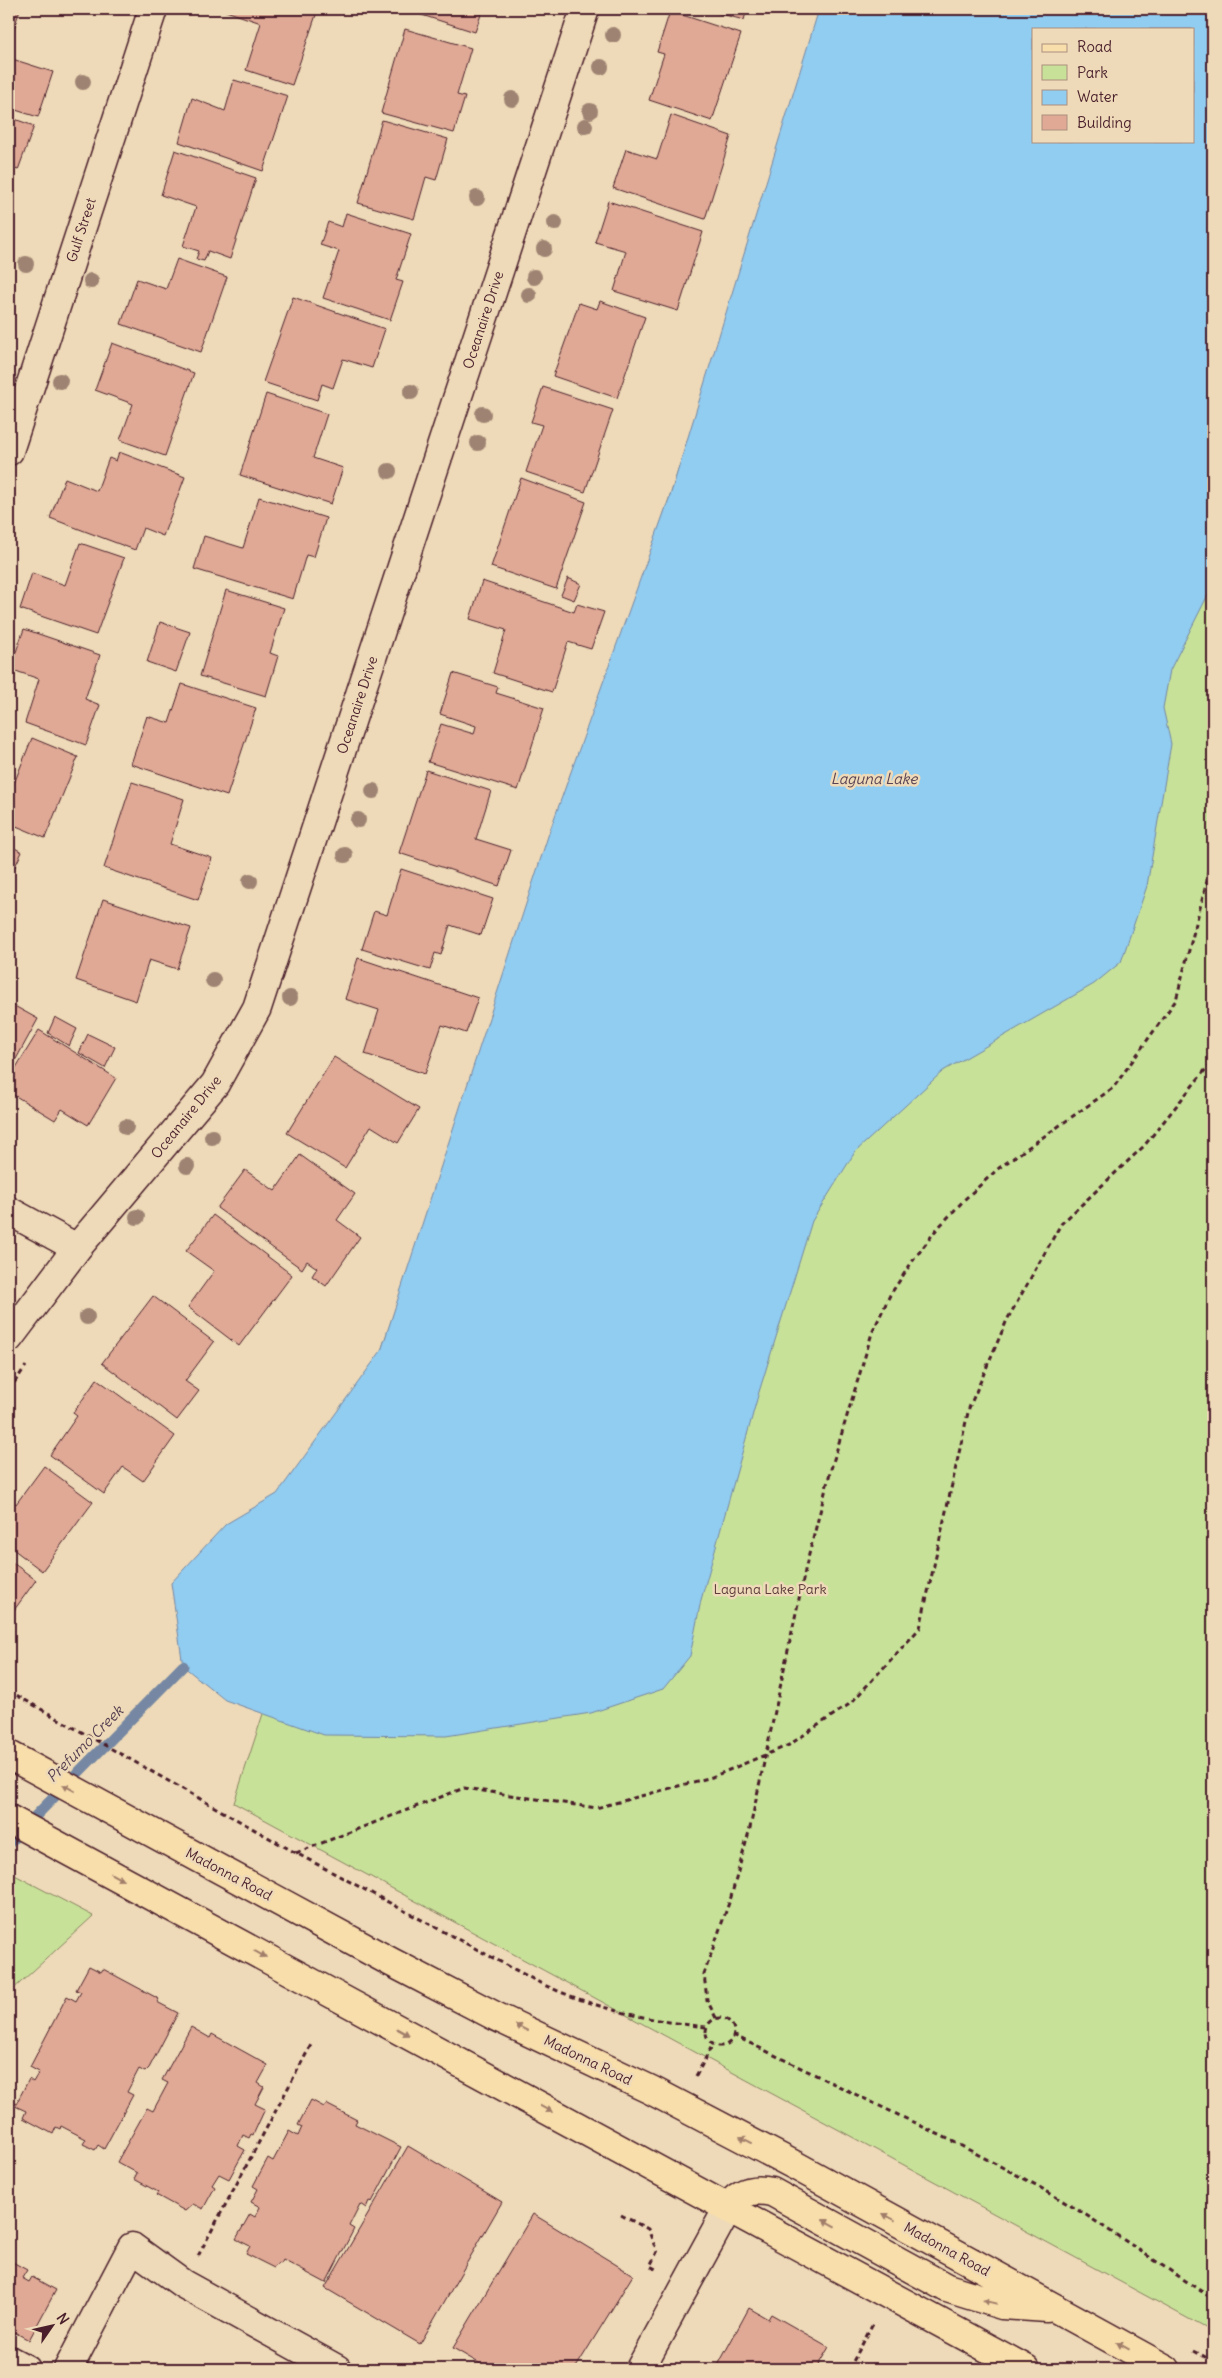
<svg xmlns="http://www.w3.org/2000/svg" width="1222" height="2378" viewBox="0 0 1222 2378" font-family="Delius,sans-serif">
<style>
.green{fill:#c7e298;stroke:#888062;fill-rule:evenodd}
.water{fill:#91ccf1;stroke:#7587a2;fill-rule:evenodd}
.lines{fill:none;stroke-linecap:round;stroke-linejoin:round}
.stream{stroke:#7587a2;stroke-width:11}
.building{fill:#dfa995;stroke:#4a1f2b}
.minor-casing{stroke:#4a1f2b;stroke-width:31}
.major-casing{stroke:#4a1f2b;stroke-width:31}
.path{stroke:#4a1f2b;stroke-width:3;stroke-dasharray:5 4;stroke-linecap:butt}
.minor{stroke:#eedab8;stroke-width:28}
.major{stroke:#f8deab;stroke-width:28}
.tree{fill:#9e8373}
.oneway{fill:#a17e6b}
.labels{text-anchor:middle;stroke-width:5;stroke-linejoin:round;paint-order:stroke}
.street-label{font-size:14px;fill:#4a1f2b;stroke:#eedab8}
.park-label{font-size:14px;fill:#5d3c3b;stroke:#eedab8}
.water-label{font-size:15px;font-style:italic;fill:#584253;stroke:#eedab8}
</style>
<rect width="100%" height="100%" fill="#eedab8"/>
<filter id="ink" filterUnits="userSpaceOnUse"><feTurbulence type="fractalNoise" baseFrequency=".02" numOctaves="2"/><feDisplacementMap in="SourceGraphic" scale="10" xChannelSelector="R" yChannelSelector="G"/><feConvolveMatrix kernelMatrix="1 2 1 2 8 2 1 2 1" color-interpolation-filters="sRGB"/></filter>
<g filter="url(#ink)">
<!-- green -->
<path class="green" d="M 825,9 L 1213,9 L 1213,2332 L 234,1803 L 381,1351 L 670,496 ZM 1033,29 L 1193,29 L 1193,141 L 1033,141 Z
M 9,1872 L 93,1916 L 9,1993 Z"/>
<!-- water -->
<path class="water" d="M 819,9 L 1213,9 L 1213,585 L 1170,670 L 1163,708 L 1171,744 L 1147,886 L 1121,962 L 1094,984 L 943,1071 L 855,1152 L 812,1221 L 759,1392 L 701,1600 L 690,1656 L 663,1689 L 591,1713 L 446,1736 L 324,1735 L 225,1700 L 183,1666 L 171,1583 L 226,1524 L 277,1494 L 381,1351 L 549,833 L 670,496 ZM 1033,29 L 1193,29 L 1193,141 L 1033,141 Z"/>
<g class="lines">
<!-- stream -->
<path class="stream" d="M 9,1843 L 183,1666"/>
</g>
<!-- building -->
<path class="building" d="M 9,9 L 20,9 L 9,45 Z
M 220,9 L 318,9 L 292,85 L 246,70 L 261,23 Z
M 403,9 L 483,9 L 475,32 Z
M 702,9 L 747,9 L 744,20 Z
M 670,11 L 741,34 L 712,121 L 649,100 L 664,54 L 657,52 Z
M 405,29 L 471,48 L 457,95 L 465,97 L 454,133 L 381,113 Z
M 9,58 L 53,72 L 38,117 L 9,108 Z
M 234,80 L 288,96 L 263,171 L 179,142 L 192,98 L 225,111 Z
M 671,115 L 731,136 L 705,219 L 613,188 L 626,149 L 657,159 Z
M 9,117 L 34,126 L 18,170 L 9,167 Z
M 382,120 L 448,139 L 436,180 L 426,177 L 414,219 L 358,203 Z
M 175,150 L 256,178 L 230,259 L 208,251 L 204,261 L 196,259 L 199,251 L 183,246 L 196,207 L 161,195 Z
M 608,201 L 703,232 L 678,311 L 614,291 L 626,251 L 595,242 Z
M 346,213 L 411,234 L 396,280 L 403,282 L 390,320 L 323,298 L 339,251 L 320,245 L 328,222 L 342,227 Z
M 177,259 L 227,277 L 201,352 L 121,324 L 137,279 L 166,289 Z
M 293,297 L 385,329 L 372,368 L 343,359 L 333,388 L 322,384 L 317,400 L 263,382 Z
M 600,301 L 645,317 L 617,398 L 553,376 L 579,303 L 597,309 Z
M 112,343 L 194,373 L 165,456 L 120,440 L 133,404 L 95,390 Z
M 543,387 L 613,410 L 585,492 L 526,472 L 542,425 L 531,422 Z
M 266,394 L 327,414 L 313,458 L 343,468 L 331,504 L 240,475 Z
M 119,452 L 185,477 L 163,536 L 143,528 L 135,550 L 50,518 L 65,478 L 97,491 L 109,458 L 116,461 Z
M 521,478 L 586,502 L 556,589 L 491,567 Z
M 259,497 L 326,518 L 314,557 L 306,555 L 293,599 L 194,569 L 204,536 L 243,548 Z
M 80,543 L 124,558 L 96,635 L 20,609 L 32,573 L 65,585 Z
M 568,578 L 581,584 L 574,600 L 561,595 Z
M 482,581 L 574,612 L 577,604 L 604,612 L 591,649 L 568,642 L 552,692 L 493,673 L 506,630 L 470,619 Z
M 226,590 L 284,608 L 270,653 L 278,656 L 266,696 L 200,676 Z
M 160,622 L 190,632 L 176,672 L 147,662 Z
M 24,629 L 100,655 L 85,699 L 100,705 L 86,745 L 25,723 L 39,679 L 10,669 Z
M 453,673 L 498,687 L 496,693 L 544,708 L 518,790 L 428,762 L 441,724 L 474,734 L 476,726 L 440,714 Z
M 182,684 L 256,708 L 227,796 L 131,764 L 147,716 L 169,723 Z
M 32,738 L 78,757 L 45,838 L 9,823 L 9,790 L 11,791 Z
M 426,770 L 491,791 L 476,839 L 511,850 L 499,886 L 399,853 Z
M 132,782 L 184,799 L 170,844 L 212,858 L 198,900 L 104,868 Z
M 9,845 L 22,852 L 9,879 Z
M 401,869 L 493,899 L 481,935 L 450,925 L 441,955 L 435,953 L 430,970 L 362,949 L 374,911 L 387,915 Z
M 103,899 L 191,928 L 177,969 L 149,960 L 136,1001 L 76,980 Z
M 358,958 L 478,998 L 466,1033 L 442,1025 L 425,1074 L 365,1054 L 379,1010 L 345,999 Z
M 9,1003 L 38,1019 L 15,1061 L 9,1058 Z
M 55,1017 L 77,1029 L 69,1046 L 48,1033 Z
M 39,1030 L 116,1078 L 88,1125 L 62,1109 L 55,1120 L 9,1092 L 9,1079 Z
M 88,1034 L 115,1047 L 105,1068 L 79,1053 Z
M 334,1057 L 419,1109 L 398,1143 L 371,1126 L 345,1168 L 287,1133 Z
M 300,1155 L 355,1194 L 337,1220 L 360,1237 L 326,1286 L 312,1276 L 317,1268 L 307,1261 L 302,1269 L 217,1208 L 245,1170 L 275,1191 Z
M 213,1215 L 292,1275 L 239,1346 L 188,1307 L 214,1271 L 186,1251 Z
M 153,1296 L 214,1342 L 185,1381 L 199,1391 L 177,1420 L 102,1363 Z
M 97,1379 L 175,1436 L 143,1481 L 123,1467 L 104,1494 L 50,1455 L 77,1416 L 73,1413 Z
M 44,1466 L 93,1502 L 42,1571 L 9,1546 L 9,1498 L 16,1504 Z
M 9,1560 L 36,1580 L 9,1617 Z
M 89,1966 L 101,1972 L 103,1969 L 159,1999 L 157,2002 L 178,2013 L 149,2068 L 145,2072 L 139,2069 L 127,2092 L 133,2095 L 104,2149 L 98,2145 L 95,2150 L 83,2144 L 86,2139 L 61,2126 L 60,2129 L 56,2127 L 53,2134 L 23,2118 L 26,2111 L 15,2106 L 29,2079 L 33,2082 L 39,2072 L 30,2067 L 67,1996 L 76,2001 L 81,1992 L 76,1990 Z
M 191,2027 L 210,2038 L 212,2034 L 268,2065 L 258,2083 L 264,2087 L 255,2104 L 265,2109 L 253,2135 L 251,2134 L 249,2138 L 243,2135 L 238,2146 L 245,2150 L 229,2179 L 219,2174 L 212,2185 L 215,2187 L 203,2209 L 193,2204 L 185,2211 L 156,2195 L 158,2192 L 134,2179 L 137,2173 L 117,2162 L 147,2108 L 153,2111 L 168,2083 L 162,2080 Z
M 311,2100 L 324,2107 L 326,2104 L 357,2120 L 355,2124 L 401,2147 L 372,2202 L 369,2201 L 366,2208 L 360,2204 L 349,2226 L 354,2229 L 326,2283 L 283,2260 L 281,2264 L 278,2263 L 274,2268 L 246,2254 L 250,2246 L 236,2239 L 250,2214 L 255,2217 L 260,2207 L 251,2202 L 258,2189 L 253,2186 L 268,2158 L 273,2161 L 289,2131 L 298,2136 L 302,2127 L 298,2125 Z
M 408,2146 L 502,2202 L 420,2344 L 325,2288 Z
M 533,2214 L 633,2275 L 575,2369 L 489,2369 L 453,2348 Z
M 9,2260 L 27,2270 L 22,2278 L 29,2282 L 32,2277 L 56,2290 L 29,2340 L 14,2332 L 12,2336 L 9,2335 Z
M 749,2308 L 768,2319 L 771,2314 L 829,2347 L 817,2367 L 822,2369 L 721,2369 L 717,2367 Z"/>
<g class="lines">
<defs>
<path id="minor" d="M 9,451 L 153,9
M 9,1211 L 77,1248
M 9,1338 L 77,1248 L 215,1084 L 257,1008 L 585,9
M 9,2360 L 26,2369
M 68,2369 L 132,2247 L 183,2284 L 337,2369
M 640,2369 L 728,2208"/>
<path id="major" d="M 9,1755 L 391,1962 L 497,2017 L 651,2090 L 798,2167 L 1166,2369
M 9,1819 L 1026,2369
M 728,2208 C 739,2191 753,2188 772,2192 L 947,2288 L 1002,2305 L 1047,2308"/>
</defs>
<!-- minor casing -->
<use href="#minor" class="minor-casing"/>
<!-- major casing -->
<use href="#major" class="major-casing"/>
<!-- path -->
<path class="path" d="M 9,1390 L 26,1366
M 9,1691 L 296,1853 L 542,1984 C 597,2009 646,2020 706,2027
M 296,1853 L 464,1788 L 596,1808 L 712,1777 L 789,1745 L 851,1703 L 920,1628 L 969,1408 L 1007,1320 L 1061,1224 L 1144,1146 L 1206,1069 L 1213,1063
M706 2032a14 14 0 1 1 28 0a14 14 0 1 1-28 0Z
M 716,2018 L 707,2000 L 704,1974 L 731,1897 L 750,1828 L 806,1566 L 831,1469 L 872,1333 L 890,1295 L 912,1262 L 936,1230 L 966,1198 L 999,1168 L 1113,1088 L 1176,1000 L 1207,881 L 1213,824
M 733,2035 L 952,2141 L 1036,2185 L 1086,2215 L 1213,2299
M 696,2076 L 713,2044
M 621,2215 L 648,2229 L 657,2252 L 650,2266 L 658,2270
M 198,2256 L 312,2043
M 1194,2351 L 1213,2361
M 849,2369 L 873,2324"/>
<!-- minor -->
<use href="#minor" class="minor"/>
<!-- major -->
<use href="#major" class="major"/>
</g>
<!-- trees -->
<g class="tree">
<circle cx="613" cy="35" r="8"/>
<circle cx="601" cy="67" r="8"/>
<circle cx="83" cy="82" r="8"/>
<circle cx="512" cy="99" r="8"/>
<circle cx="590" cy="111" r="8"/>
<circle cx="585" cy="126" r="8"/>
<circle cx="477" cy="198" r="8"/>
<circle cx="555" cy="223" r="8"/>
<circle cx="544" cy="249" r="8"/>
<circle cx="26" cy="264" r="8"/>
<circle cx="534" cy="277" r="8"/>
<circle cx="91" cy="281" r="8"/>
<circle cx="529" cy="295" r="8"/>
<circle cx="60" cy="381" r="8"/>
<circle cx="411" cy="392" r="8"/>
<circle cx="483" cy="414" r="8"/>
<circle cx="478" cy="443" r="8"/>
<circle cx="389" cy="471" r="8"/>
<circle cx="373" cy="791" r="8"/>
<circle cx="358" cy="820" r="8"/>
<circle cx="345" cy="855" r="8"/>
<circle cx="250" cy="881" r="8"/>
<circle cx="213" cy="980" r="8"/>
<circle cx="290" cy="998" r="8"/>
<circle cx="126" cy="1127" r="8"/>
<circle cx="212" cy="1137" r="8"/>
<circle cx="187" cy="1166" r="8"/>
<circle cx="137" cy="1217" r="8"/>
<circle cx="87" cy="1317" r="8"/>
</g>
<!-- one-way arrows -->
<defs><path id="oneway-solid" d="M-6-.8H1V-3.2L6.5 0L1 3.2V.8H-6Z" transform="scale(1.25)"/></defs>
<g class="oneway">
<use href="#oneway-solid" transform="translate(69 1788) rotate(-152)"/>
<use href="#oneway-solid" transform="translate(117 1877) rotate(28)"/>
<use href="#oneway-solid" transform="translate(260 1954) rotate(28)"/>
<use href="#oneway-solid" transform="translate(522 2028) rotate(-154)"/>
<use href="#oneway-solid" transform="translate(403 2032) rotate(28)"/>
<use href="#oneway-solid" transform="translate(546 2109) rotate(28)"/>
<use href="#oneway-solid" transform="translate(746 2140) rotate(-153)"/>
<use href="#oneway-solid" transform="translate(889 2217) rotate(-151)"/>
<use href="#oneway-solid" transform="translate(829 2223) rotate(-151)"/>
<use href="#oneway-solid" transform="translate(990 2302) rotate(-166)"/>
<use href="#oneway-solid" transform="translate(1123 2346) rotate(-151)"/>
</g>
</g>
<g class="labels">
<!-- street labels -->
<g class="street-label">
<text transform="translate(81 230) rotate(-72)" y="5">Gulf Street</text>
<text transform="translate(483 320) rotate(-72)" y="5">Oceanaire Drive</text>
<text transform="translate(357 705) rotate(-72)" y="5">Oceanaire Drive</text>
<text transform="translate(186 1117) rotate(-51)" y="5">Oceanaire Drive</text>
<text transform="translate(229 1874) rotate(28)" y="5">Madonna Road</text>
<text transform="translate(588 2060) rotate(26)" y="5">Madonna Road</text>
<text transform="translate(947 2249) rotate(29)" y="5">Madonna Road</text>
</g>
<!-- park labels -->
<g class="park-label">
<text x="770" y="1594">Laguna Lake Park</text>
</g>
<!-- water labels -->
<g class="water-label">
<text x="874" y="784">Laguna Lake</text>
<text transform="translate(85 1744) rotate(-45)" y="5">Prefumo Creek</text>
</g>
</g>
<!-- margin -->
<rect width="1222" height="2378" fill="none" stroke="#eedab8" stroke-width="30"/>
<rect x="15" y="15" width="1192" height="2348" fill="none" stroke="#4a1f2b" stroke-width="2" filter="url(#ink)"/>
<!-- legend -->
<rect x="1032" y="28" width="162" height="115" fill="#eedab8" stroke="#ac8f80"/>
<rect x="1042" y="44" width="25" height="8" fill="#f8deab" stroke="#ac8f80"/>
<text x="1077" y="52" font-size="15" fill="#4a1f2b">Road</text>
<rect x="1042" y="65" width="25" height="15" fill="#c7e298" stroke="#ac8f80"/>
<text x="1077" y="78" font-size="15" fill="#4a1f2b">Park</text>
<rect x="1042" y="90" width="25" height="15" fill="#91ccf1" stroke="#ac8f80"/>
<text x="1077" y="102" font-size="15" fill="#4a1f2b">Water</text>
<rect x="1042" y="115" width="25" height="15" fill="#dfa995" stroke="#ac8f80"/>
<text x="1077" y="128" font-size="15" fill="#4a1f2b">Building</text>
<!-- north arrow -->
<g transform="translate(52 2326) rotate(56)" stroke="#eedab8" stroke-width="4" paint-order="stroke">
<path d="M0-4L9 19L0 12L-9 19Z" fill="#4a1f2b"/>
<text y="-8" font-size="14" font-weight="bold" text-anchor="middle" fill="#4a1f2b">N</text>
</g>
</svg>
